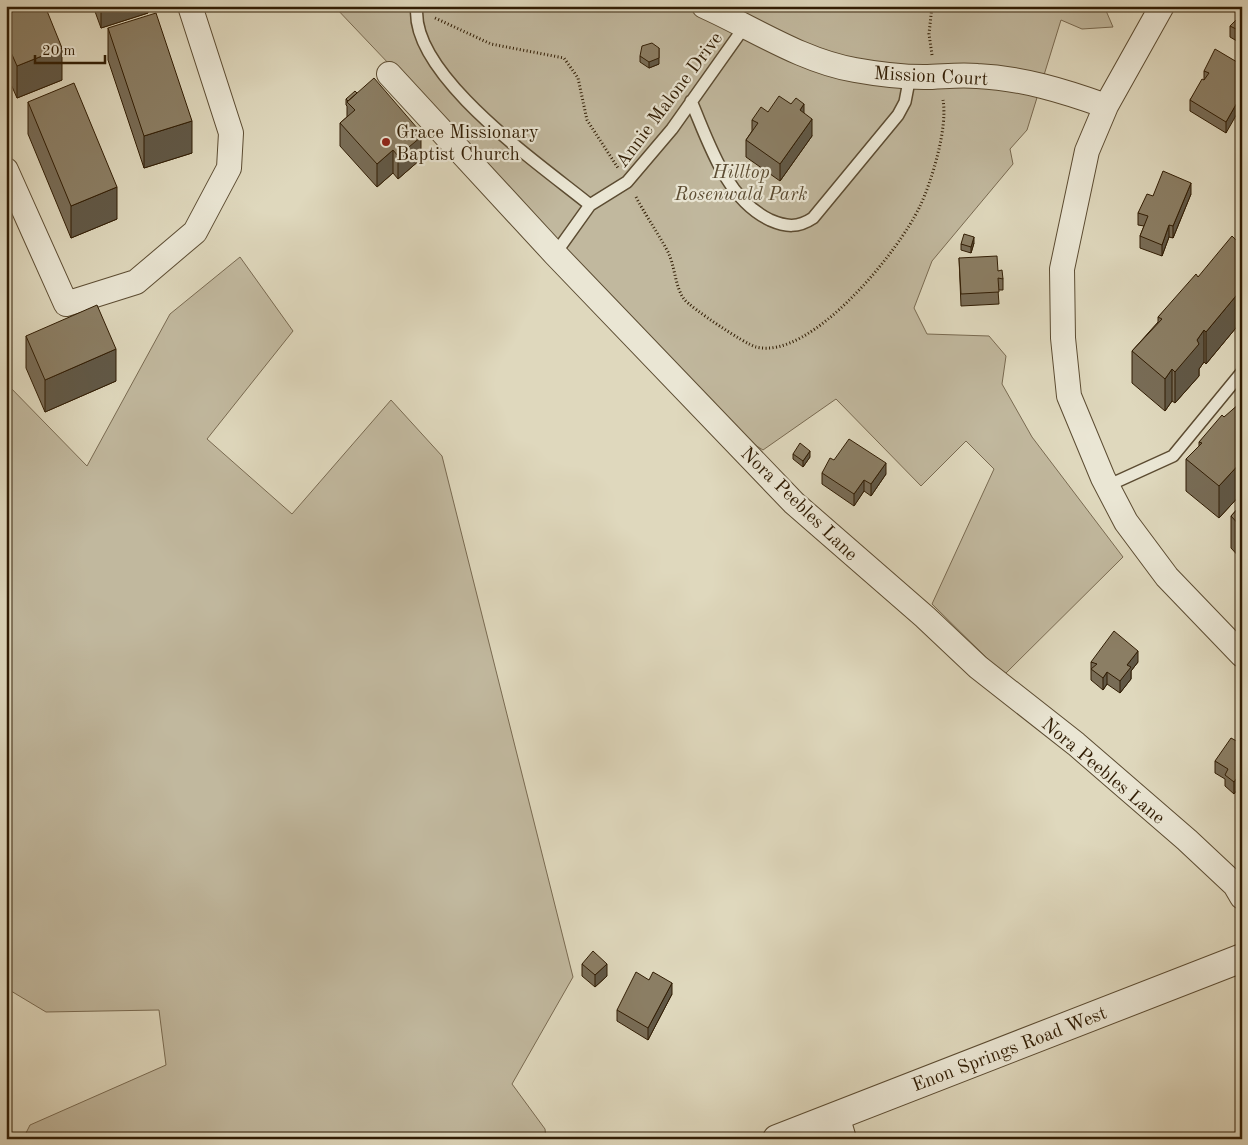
<svg xmlns="http://www.w3.org/2000/svg" width="1248" height="1145" viewBox="0 0 1248 1145" font-family="'Old Standard TT',serif">
<style>
.green{fill:#c1b89e;stroke:#796a51}
.lines{fill:none;stroke-linecap:round;stroke-linejoin:round}
.service-casing{stroke:#5c4c32;stroke-width:14}
.minor-casing{stroke:#5c4c32;stroke-width:26}
.tertiary-casing{stroke:#5c4c32;stroke-width:30}
.path{stroke:#311d04;stroke-width:3;stroke-dasharray:1 2.5;stroke-linecap:butt}
.service{stroke:#eae6d4;stroke-width:11}
.minor{stroke:#eae6d4;stroke-width:24}
.tertiary{stroke:#eae6d4;stroke-width:28}
.wall{fill:#786c56;stroke:#311d04}
.shaded-wall{fill:#615846;stroke:#311d04}
.building{fill:#8b7e64;stroke:#311d04}
.poi-dot{fill:#8f2418;stroke:#eae6d4;stroke-width:2}
.labels{text-anchor:middle;stroke-width:4.5;stroke-linejoin:round;paint-order:stroke}
.street-label{font-size:19px;fill:#311d04;stroke:#eae6d4}
.poi-label{font-size:19px;fill:#311d04;stroke:#eae6d4;text-anchor:start}
.park-label{font-size:19px;font-style:italic;fill:#5c4c32;stroke:#eae6d4}
</style>
<rect width="100%" height="100%" fill="#dfd8bd"/>
<filter id="stains"><feTurbulence type="fractalNoise" baseFrequency=".004" numOctaves="4"/><feColorMatrix values="0 0 0 0 .2 0 0 0 0 .09 0 0 0 0 .02 0 0 0 .5 -.17"/></filter>
<radialGradient id="worn" r=".72"><stop offset=".6" stop-color="#630" stop-opacity="0"/><stop offset="1" stop-color="#630" stop-opacity=".3"/></radialGradient>
<!-- green -->
<path class="green" d="M 334,6 L 1104,6 L 1113,27 L 1082,29 L 1061,20 L 1027,130 L 1010,149 L 1013,164 L 932,261 L 914,308 L 927,334 L 989,336 L 1006,356 L 1002,384 L 1032,437 L 1123,557 L 1004,675 L 932,604 L 994,469 L 966,441 L 921,486 L 836,399 L 763,450 L 744,438 Z
M 240,257 L 293,331 L 207,439 L 292,514 L 391,400 L 442,456 L 573,977 L 512,1084 L 545,1129 L 546,1139 L 23,1139 L 30,1125 L 166,1065 L 159,1010 L 46,1012 L 6,988 L 6,383 L 87,466 L 170,314 Z"/>
<g class="lines">
<defs>
<path id="service" d="M 417,6 C 408,74 541,165 590,205
M 691,101 C 709,143 726,199 770,220 C 786,227 798,228 813,218 L 898,115 L 905,102 L 910,76
M 555,254 L 590,205 L 627,182 L 672,129 L 745,26
M 1107,486 L 1173,456 L 1242,372"/>
<path id="minor" d="M 704,6 C 753,28 802,61 855,70 C 877,74 901,77 924,77 C 941,77 959,74 977,76 C 1022,78 1064,91 1106,106
M 1162,6 L 1106,106 L 1087,151 L 1062,269 L 1063,338 L 1069,396 L 1103,478 L 1126,522 L 1167,577 L 1242,655
M 389,74 L 555,254 L 794,503 L 925,617 L 978,667 L 1076,744 L 1187,840 L 1235,885 L 1242,897
M 6,170 L 66,304 L 136,282 L 195,232 L 229,168 L 231,133 L 190,6
M 837,1115 L 844,1139"/>
<path id="tertiary" d="M 777,1139 L 1242,958"/>
</defs>
<!-- service casing -->
<use href="#service" class="service-casing"/>
<!-- minor casing -->
<use href="#minor" class="minor-casing"/>
<!-- tertiary casing -->
<use href="#tertiary" class="tertiary-casing"/>
<!-- path -->
<path class="path" d="M 435,18 L 491,44 L 564,58 L 578,78 L 587,120 L 618,168
M 932,55 L 929,34 L 932,6
M 636,197 C 646,216 658,233 668,252 C 675,266 675,287 684,299 C 691,308 745,344 756,347 C 811,361 900,250 920,206 C 932,181 948,127 943,100"/>
<!-- service -->
<use href="#service" class="service"/>
<!-- minor -->
<use href="#minor" class="minor"/>
<!-- tertiary -->
<use href="#tertiary" class="tertiary"/>
</g>
<!-- wall -->
<path class="wall" d="M 6,6 L 62,80 L 17,98 L 6,73 Z
M 93,6 L 148,6 L 148,13 L 101,28 Z
M 1242,6 L 1242,44 L 1230,37 L 1230,26 L 1240,16 L 1240,10 Z
M 108,28 L 192,153 L 144,168 L 108,60 Z
M 640,56 L 659,64 L 649,68 L 640,62 Z
M 1242,65 L 1226,133 L 1190,111 L 1190,100 L 1204,80 L 1204,71 Z
M 357,93 L 418,133 L 421,159 L 398,179 L 393,173 L 377,187 L 340,146 L 340,123 L 347,117 L 347,106 L 346,105 L 346,99 Z
M 28,102 L 117,219 L 71,238 L 28,134 Z
M 768,112 L 804,113 L 812,136 L 780,181 L 746,157 L 746,140 L 752,131 L 752,120 Z
M 1191,194 L 1173,238 L 1169,237 L 1162,256 L 1140,248 L 1140,236 L 1144,226 L 1138,225 L 1138,213 L 1153,196 Z
M 974,243 L 971,253 L 961,250 L 961,244 Z
M 1242,246 L 1242,324 L 1240,323 L 1206,364 L 1204,362 L 1199,369 L 1199,376 L 1175,403 L 1172,401 L 1165,411 L 1132,383 L 1132,351 L 1158,322 L 1158,317 L 1198,277 Z
M 959,258 L 998,271 L 1003,279 L 1003,290 L 998,290 L 999,304 L 961,306 Z
M 26,336 L 116,381 L 45,412 L 26,368 Z
M 1242,394 L 1242,493 L 1219,518 L 1186,491 L 1186,459 L 1199,446 L 1199,442 L 1237,406 L 1237,400 Z
M 793,454 L 810,457 L 803,467 L 793,459 Z
M 834,460 L 886,474 L 871,496 L 864,491 L 854,506 L 822,484 L 822,473 Z
M 1242,504 L 1242,560 L 1231,548 L 1231,516 Z
M 1091,662 L 1138,662 L 1131,671 L 1131,679 L 1120,693 L 1107,684 L 1103,690 L 1091,680 Z
M 1242,744 L 1242,790 L 1239,787 L 1234,794 L 1225,786 L 1225,779 L 1215,773 L 1215,761 Z
M 582,964 L 607,976 L 595,987 L 582,976 Z
M 672,994 L 648,1040 L 617,1021 L 617,1010 Z"/>
<!-- shaded-wall -->
<path class="shaded-wall" d="M 101,6 L 148,6 L 148,13 L 101,28 Z
M 62,48 L 62,80 L 17,98 L 17,66 Z
M 659,48 L 659,64 L 649,68 L 649,62 Z
M 1242,94 L 1242,105 L 1226,133 L 1226,122 Z
M 804,104 L 804,121 L 800,110 Z
M 812,119 L 812,136 L 780,181 L 780,164 Z
M 192,121 L 192,153 L 144,168 L 144,136 Z
M 418,129 L 418,139 L 421,137 L 421,159 L 398,179 L 398,156 L 416,131 Z
M 393,150 L 393,173 L 377,187 L 377,164 Z
M 1191,183 L 1191,194 L 1173,238 L 1173,226 Z
M 117,187 L 117,219 L 71,238 L 71,206 Z
M 1169,225 L 1169,237 L 1162,256 L 1162,245 Z
M 974,237 L 974,243 L 971,253 L 971,247 Z
M 9,248 L 9,280 L 6,281 L 6,249 Z
M 1240,291 L 1240,323 L 1206,364 L 1206,332 Z
M 1204,330 L 1204,362 L 1199,369 L 1199,376 L 1175,403 L 1175,372 Z
M 116,349 L 116,381 L 45,412 L 45,380 Z
M 1172,369 L 1172,401 L 1165,411 L 1165,379 Z
M 810,451 L 810,457 L 803,467 L 803,461 Z
M 1242,461 L 1242,493 L 1219,518 L 1219,486 Z
M 886,463 L 886,474 L 871,496 L 871,484 Z
M 864,480 L 864,491 L 854,506 L 854,494 Z
M 1138,651 L 1138,662 L 1131,671 L 1131,679 L 1120,693 L 1120,681 L 1127,665 Z
M 1107,672 L 1107,684 L 1103,690 L 1103,678 Z
M 1239,775 L 1239,787 L 1234,794 L 1234,782 Z
M 607,964 L 607,976 L 595,987 L 595,975 Z
M 672,983 L 672,994 L 648,1040 L 648,1028 Z"/>
<!-- building -->
<path class="building" d="M 6,6 L 45,6 L 62,48 L 17,66 L 6,41 Z
M 156,13 L 192,121 L 144,136 L 108,28 Z
M 1242,14 L 1242,32 L 1230,26 Z
M 652,43 L 659,48 L 659,58 L 649,62 L 640,56 L 642,46 Z
M 1215,49 L 1242,65 L 1242,94 L 1226,122 L 1190,100 L 1202,79 L 1204,80 L 1209,73 L 1204,71 Z
M 374,78 L 418,129 L 416,131 L 421,137 L 398,156 L 393,150 L 377,164 L 340,123 L 355,110 L 347,102 Z
M 74,83 L 117,187 L 71,206 L 28,102 Z
M 355,91 L 357,93 L 348,101 L 346,99 Z
M 779,96 L 791,104 L 796,98 L 804,104 L 800,110 L 812,119 L 780,164 L 746,140 L 758,123 L 752,120 L 761,107 L 768,112 Z
M 1163,171 L 1191,183 L 1173,226 L 1169,225 L 1162,245 L 1140,236 L 1148,216 L 1138,213 L 1147,194 L 1153,196 Z
M 964,234 L 974,237 L 971,247 L 961,244 Z
M 1232,236 L 1242,246 L 1242,292 L 1240,291 L 1206,332 L 1204,330 L 1197,340 L 1199,344 L 1175,372 L 1172,369 L 1165,379 L 1132,351 L 1162,319 L 1158,317 L 1196,274 L 1198,277 Z
M 6,242 L 9,248 L 6,249 Z
M 997,256 L 998,271 L 1002,270 L 1003,279 L 998,278 L 999,292 L 961,294 L 959,258 Z
M 97,305 L 116,349 L 45,380 L 26,336 Z
M 1242,394 L 1242,461 L 1219,486 L 1186,459 L 1202,443 L 1199,442 L 1222,415 L 1224,417 L 1240,403 L 1237,400 Z
M 849,439 L 886,463 L 871,484 L 864,480 L 854,494 L 822,473 L 830,458 L 834,460 Z
M 800,443 L 810,451 L 803,461 L 793,454 Z
M 1242,504 L 1242,528 L 1231,516 Z
M 1114,631 L 1138,651 L 1127,665 L 1131,667 L 1120,681 L 1107,672 L 1103,678 L 1091,669 L 1097,664 L 1091,662 Z
M 1231,738 L 1242,744 L 1242,778 L 1239,775 L 1234,782 L 1225,775 L 1228,769 L 1215,761 Z
M 593,951 L 607,964 L 595,975 L 582,964 Z
M 636,972 L 649,980 L 653,972 L 672,983 L 648,1028 L 617,1010 Z"/>
<!-- markers -->
<circle class="poi-dot" cx="386" cy="142" r="5"/>
<g class="labels">
<!-- street labels -->
<g class="street-label">
<text transform="translate(931 75) rotate(3)" y="7">Mission Court</text>
<text transform="translate(668 99) rotate(-53)" y="7">Annie Malone Drive</text>
<text transform="translate(800 503) rotate(44)" y="7">Nora Peebles Lane</text>
<text transform="translate(1104 770) rotate(40)" y="7">Nora Peebles Lane</text>
<text transform="translate(1009 1048) rotate(-21)" y="7">Enon Springs Road West</text>
</g>
<!-- poi labels -->
<g class="poi-label">
<text x="396" y="138">Grace Missionary<tspan x="396" dy="22">Baptist Church</tspan></text>
</g>
<!-- park labels -->
<g class="park-label">
<text x="741" y="178">Hilltop<tspan x="741" dy="22">Rosenwald Park</tspan></text>
</g>
</g>
<!-- margin -->
<rect width="1248" height="1145" fill="none" stroke="#dfd8bd" stroke-width="25"/>
<rect x="8" y="8" width="1233" height="1130" fill="none" stroke="#311d04" stroke-width="2.5"/>
<rect x="12" y="12" width="1223" height="1120" fill="none" stroke="#311d04"/>
<!-- scale -->
<path d="M35 55v8h70v-8" fill="none" stroke="#311d04" stroke-width="2.5"/>
<text x="42" y="55" font-size="15" fill="#311d04" stroke="#eae6d4" stroke-width="4" paint-order="stroke">20 m</text>
<rect width="100%" height="100%" filter="url(#stains)"/>
<rect width="100%" height="100%" fill="url(#worn)"/>
</svg>
